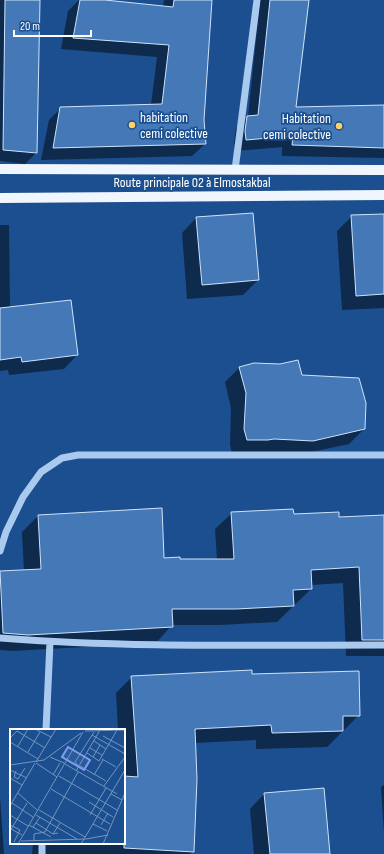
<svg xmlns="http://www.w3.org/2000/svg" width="384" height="854" viewBox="0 0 384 854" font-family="'Sofia Sans Condensed',sans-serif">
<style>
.shadow{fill:#0007}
.building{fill:#4478b7;stroke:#cfe3fa}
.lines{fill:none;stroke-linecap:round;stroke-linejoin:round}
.minor{stroke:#a9c9ee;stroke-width:7}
.major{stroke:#f0f6ff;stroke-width:10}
.poi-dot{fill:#ffd166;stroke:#1b4f8f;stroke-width:1.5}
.labels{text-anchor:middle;stroke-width:3.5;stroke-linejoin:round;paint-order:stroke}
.poi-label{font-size:14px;fill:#fff;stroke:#1b4f8f;text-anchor:start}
.street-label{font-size:14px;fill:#fff;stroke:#1b4f8f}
.inset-road{fill:none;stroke:#7695bc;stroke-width:1}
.view{fill:#839eea;fill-opacity:0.15;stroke:#839eea;stroke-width:2}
.inset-edge{fill:none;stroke:#fff;stroke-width:2}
</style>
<rect width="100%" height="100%" fill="#1b4f8f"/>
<!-- shadow -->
<path class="shadow" d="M 0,0 L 39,0 L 36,153 L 25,164 L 0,161 Z
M 79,0 L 96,0 L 163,7 L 164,0 L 211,0 L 203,120 L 205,144 L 192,156 L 41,160 L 49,120 L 61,108 L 151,105 L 157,57 L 61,49 L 68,11 Z
M 260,0 L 308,0 L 294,108 L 384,106 L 384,158 L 282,156 L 282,147 L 235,151 L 234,143 L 236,128 L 248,117 Z
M 384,215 L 384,308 L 342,310 L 337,231 L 352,216 Z
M 196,218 L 258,280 L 243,295 L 187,299 L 182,233 Z
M 0,225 L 9,225 L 10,308 L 77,355 L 64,369 L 9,375 L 8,370 L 0,371 Z
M 239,368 L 301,376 L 364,429 L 349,444 L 297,455 L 232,454 L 230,444 L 231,408 L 225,382 Z
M 232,513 L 338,518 L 384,516 L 384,656 L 346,656 L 343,583 L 311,585 L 311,589 L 277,622 L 219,625 L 172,625 L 156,643 L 12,651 L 0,650 L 0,572 L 24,571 L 22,532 L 38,516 L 163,559 L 179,560 L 217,560 L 215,529 Z
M 251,675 L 359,715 L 327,747 L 256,749 L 256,740 L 194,743 L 193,852 L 190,854 L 32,854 L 33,843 L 124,843 L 124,730 L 118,730 L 116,693 L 132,677 Z
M 384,785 L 384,833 L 381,787 Z
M 264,794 L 329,854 L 254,854 L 250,809 Z
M 0,797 L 4,854 L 0,854 Z"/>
<!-- building -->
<path class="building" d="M 5,0 L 40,0 L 37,153 L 3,150 Z
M 80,0 L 105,0 L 173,7 L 174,0 L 212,0 L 204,120 L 206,144 L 53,148 L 60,107 L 162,104 L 169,45 L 73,38 Z
M 270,0 L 309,0 L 296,107 L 384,105 L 384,148 L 292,145 L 293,136 L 246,140 L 245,131 L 247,116 L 258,115 Z
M 253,213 L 259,280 L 202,285 L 196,217 Z
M 384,214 L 384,294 L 356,296 L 351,215 Z
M 71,300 L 78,355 L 22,362 L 21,357 L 0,360 L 0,308 Z
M 298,360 L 302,375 L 359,378 L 366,403 L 365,429 L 313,441 L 274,439 L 268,440 L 247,440 L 244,429 L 246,393 L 239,367 L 254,363 L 280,364 Z
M 162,508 L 164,558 L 180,557 L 180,559 L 234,559 L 231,512 L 293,509 L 294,514 L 339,512 L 339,517 L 384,515 L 384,640 L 362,640 L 359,567 L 311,570 L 312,589 L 293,590 L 294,606 L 236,609 L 172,609 L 173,627 L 28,635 L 3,633 L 0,571 L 41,569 L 38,515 Z
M 252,670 L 252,674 L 359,671 L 360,716 L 343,716 L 343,731 L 272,733 L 271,725 L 195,729 L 197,779 L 194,852 L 124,848 L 124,776 L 138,777 L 131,676 Z
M 324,788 L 330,854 L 270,854 L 264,793 Z"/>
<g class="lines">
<!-- minor -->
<path class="minor" d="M 235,170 L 257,0
M 0,551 L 6,532 L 23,497 L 41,472 L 62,458 L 78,455 L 384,455
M 0,638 C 128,648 256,645 384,645
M 46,730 L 50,642
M 42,854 L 42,843"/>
<!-- major -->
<path class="major" d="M 0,169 L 384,170
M 0,198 L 384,195"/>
</g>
<!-- markers -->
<g class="poi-dot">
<circle cx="132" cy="125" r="4"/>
<circle cx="339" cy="126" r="4"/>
</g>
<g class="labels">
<!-- poi labels -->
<g class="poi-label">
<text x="140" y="122">habitation<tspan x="140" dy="16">cemi colective</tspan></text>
<text x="331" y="123" text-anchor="end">Habitation<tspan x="331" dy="16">cemi colective</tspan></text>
</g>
<!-- street labels -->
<g class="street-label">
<text x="192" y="187">Route principale 02 à Elmostakbal</text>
</g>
</g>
<!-- overview -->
<g transform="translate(10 729)">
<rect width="115" height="115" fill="#1b4f8f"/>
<path class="inset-road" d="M 25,0 L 41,8M 75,2 L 115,1M 82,6 L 115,25M 93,7 L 115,19M 0,9 L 7,2 L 35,19M 84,12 L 96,20M 0,13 L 28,30M 8,17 L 18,0M 80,19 L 92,26M 18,23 L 30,3M 77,24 L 89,32M 40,28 L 54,34M 83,28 L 90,16M 92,30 L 106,38M 89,32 L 107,1M 26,33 L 46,0M 26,34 L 47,48M 55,35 L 107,65M 0,36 L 34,31 L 71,4M 70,37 L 96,52M 69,38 L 65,33 L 84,3M 0,41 L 17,49M 6,42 L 4,48 L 8,50 L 15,39M 66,42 L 90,1M 43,46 L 50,34M 84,46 L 93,31M 49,47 L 107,81M 0,49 L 12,56M 94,57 L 115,28M 41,60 L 100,95M 8,64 L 27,81M 101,65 L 112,71M 79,73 L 103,88M 2,74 L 23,88M 0,77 L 25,34M 29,81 L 75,108M 0,86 L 18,97M 26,86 L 67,110M 80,86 L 96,59M 26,94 L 43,105 L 48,104M 83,95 L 97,102M 0,96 L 10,101 L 4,113M 19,96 L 41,108M 91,96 L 98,84M 23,98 L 30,88M 1,100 L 12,106M 0,102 L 17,74M 43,105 L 50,94M 11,112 L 76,110 L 98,106M 24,112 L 24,105 L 35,103 L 68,43M 8,115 L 73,3M 71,115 L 115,41M 93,115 L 115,64"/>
<path class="view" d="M 58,18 L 80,31 L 74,41 L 52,28 Z"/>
<rect width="115" height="115" class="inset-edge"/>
</g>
<!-- scale -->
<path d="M14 30v6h77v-6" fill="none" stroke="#ffffff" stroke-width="2"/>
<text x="20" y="30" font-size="12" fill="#ffffff" stroke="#1b4f8f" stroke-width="3" paint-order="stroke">20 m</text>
</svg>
